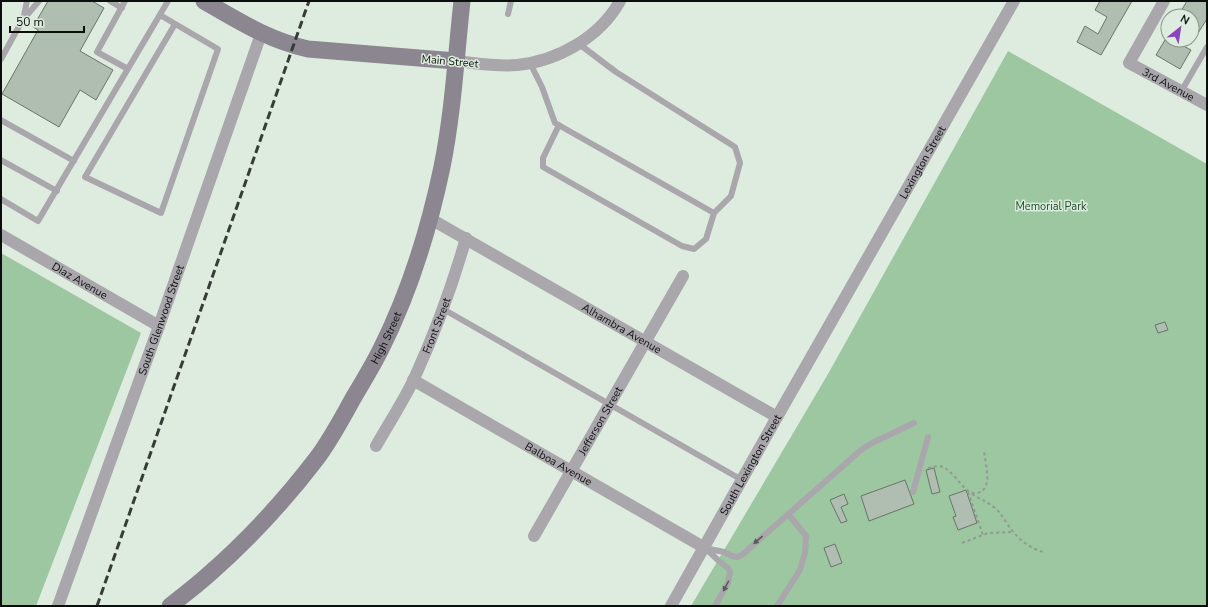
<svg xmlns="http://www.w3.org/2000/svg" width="1208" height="607" viewBox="0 0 1208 607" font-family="'Nunito Sans',sans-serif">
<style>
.green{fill:#9cc7a1}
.building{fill:#b0bdb1;stroke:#68756a}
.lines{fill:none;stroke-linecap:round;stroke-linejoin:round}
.path{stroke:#909a91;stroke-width:2;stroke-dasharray:3 3;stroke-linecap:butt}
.lane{stroke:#a9a6ac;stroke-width:6}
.street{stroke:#a9a6ac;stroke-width:12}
.secondary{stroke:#8b868f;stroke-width:17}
.rail{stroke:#363d37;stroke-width:3;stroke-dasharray:8 4;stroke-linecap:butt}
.oneway{fill:#5a5a5c}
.labels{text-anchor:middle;stroke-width:3;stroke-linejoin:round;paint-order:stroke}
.street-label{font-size:11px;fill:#0a0f0b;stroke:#deecdf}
.park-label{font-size:11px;fill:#194c25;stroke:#deecdf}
</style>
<rect width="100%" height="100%" fill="#deecdf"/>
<!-- green -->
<path class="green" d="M 1008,51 L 1207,164 L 1207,606 L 691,606 L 828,374 Z
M 1,253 L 141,333 L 36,606 L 1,606 Z"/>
<!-- building -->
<path class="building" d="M 48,1 L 92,1 L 104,8 L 80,51 L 113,70 L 96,100 L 80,90 L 59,127 L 2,94 L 38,30 L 33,27 Z
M 1100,1 L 1132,1 L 1101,55 L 1077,42 L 1085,26 L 1098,34 L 1107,17 L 1095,10 Z
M 1187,1 L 1207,1 L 1207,19 L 1198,33 L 1192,30 L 1192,16 L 1178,16 Z
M 1165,40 L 1182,40 L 1180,44 L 1191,50 L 1180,69 L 1156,55 Z
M 1165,322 L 1168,330 L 1158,333 L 1155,325 Z
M 934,468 L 940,492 L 932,494 L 926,470 Z
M 905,480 L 914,504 L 869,521 L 861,496 Z
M 966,490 L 977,523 L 958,530 L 953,517 L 956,516 L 949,496 Z
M 844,494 L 848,504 L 841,507 L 847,521 L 841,523 L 830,500 Z
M 835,544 L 842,563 L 831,567 L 824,548 Z"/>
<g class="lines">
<!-- path -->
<path class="path" d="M 928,468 C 933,467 938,465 943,467 C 952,471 958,482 966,489 C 969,492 972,494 977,493 C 994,490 985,463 984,451
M 968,492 L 983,535
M 972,494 C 981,500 991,503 998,511 C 1003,516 1006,523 1011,529 C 1019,540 1030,548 1043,552
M 962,543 L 988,533 L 1013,532"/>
<!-- lane -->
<path class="lane" d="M 110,1 L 122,8
M 125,1 L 97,52 L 128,69
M 508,14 L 511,1
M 160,15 L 218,49 L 161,213 L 85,177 L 175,24
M 23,20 L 27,1
M 1,59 L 22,21 L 39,1
M 530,63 L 542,87 L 555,123 L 714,213 L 731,196 L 740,163 L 735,147 L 616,72 L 579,44
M 1182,90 L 1207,47
M 1,120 L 74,161
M 559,125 L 543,158 L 543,167 L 682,246 L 694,249 L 706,239 L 714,213
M 1,160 L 57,191
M 1,199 L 38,221 L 168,1
M 443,309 L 742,480
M 913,492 L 928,437
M 705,548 L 724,552 L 732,556 L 737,557 L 742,555 L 861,450 L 872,443 L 914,423
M 706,549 L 719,561 L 728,568 L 730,572 L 728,583 L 715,606
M 777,606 L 800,570 L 805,553 L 806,536 L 788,514"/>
<!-- street -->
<g class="street">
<path id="s1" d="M 1164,1 L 1129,63 L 1207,105"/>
<path d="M 456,61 C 476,63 497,67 517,65 C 558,61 600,37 620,1"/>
<path id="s2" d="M 429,218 L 777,417"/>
<path id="s3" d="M 1,235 L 159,326"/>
<path id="s4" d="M 413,380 L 705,548"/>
<path id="s5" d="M 376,446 C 389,423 403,402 414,379 C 435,333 452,287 466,238"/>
<path id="s6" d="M 534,536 L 683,276"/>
<path id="s7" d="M 58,606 L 159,326 L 261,34"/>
<path id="s8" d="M 671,606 L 777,417 L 1014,1"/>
</g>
<!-- secondary -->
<g class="secondary">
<path d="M 204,1 C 239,21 268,40 308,49 L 456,61"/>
<path id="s9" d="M 170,606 C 182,596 196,586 208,575 C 248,540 285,500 317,458 C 332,438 343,416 355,395 C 364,380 373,365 381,349 C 409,293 429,229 442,167 C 453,113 456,56 462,1"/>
</g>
<!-- rail -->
<path class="rail" d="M 97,606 L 309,1"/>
</g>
<!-- one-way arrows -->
<defs><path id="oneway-solid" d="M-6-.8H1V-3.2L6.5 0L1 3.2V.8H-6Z"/></defs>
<g class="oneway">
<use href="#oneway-solid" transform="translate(758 540) rotate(139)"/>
<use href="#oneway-solid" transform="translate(726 586) rotate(118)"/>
</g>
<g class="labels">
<!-- street labels -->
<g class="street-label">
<text transform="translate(450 61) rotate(5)" y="4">Main Street</text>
<text dy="4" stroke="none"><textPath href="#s1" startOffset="116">3rd Avenue</textPath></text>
<text dy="4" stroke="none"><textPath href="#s8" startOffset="510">Lexington Street</textPath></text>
<text dy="4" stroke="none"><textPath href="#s3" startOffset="91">Diaz Avenue</textPath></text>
<text dy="4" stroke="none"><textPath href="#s7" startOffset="304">South Glenwood Street</textPath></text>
<text dy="4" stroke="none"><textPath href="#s5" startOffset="135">Front Street</textPath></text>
<text dy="4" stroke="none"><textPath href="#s2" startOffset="222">Alhambra Avenue</textPath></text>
<text dy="4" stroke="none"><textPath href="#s9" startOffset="348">High Street</textPath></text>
<text dy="4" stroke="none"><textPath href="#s6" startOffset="133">Jefferson Street</textPath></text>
<text dy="4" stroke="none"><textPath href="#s4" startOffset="168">Balboa Avenue</textPath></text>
<text dy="4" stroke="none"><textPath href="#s8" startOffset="162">South Lexington Street</textPath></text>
</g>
<!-- park labels -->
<g class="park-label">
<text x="1051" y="210">Memorial Park</text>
</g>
</g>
<!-- border -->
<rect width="1208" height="607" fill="none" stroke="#0a0f0b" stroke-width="4"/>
<!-- north arrow -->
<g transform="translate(1180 28) rotate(30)"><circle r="19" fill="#deecdf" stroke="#89948a"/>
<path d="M0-3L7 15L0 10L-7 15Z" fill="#8b45b9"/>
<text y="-6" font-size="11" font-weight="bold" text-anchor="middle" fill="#0a0f0b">N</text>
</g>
<!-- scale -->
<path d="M10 26v6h74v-6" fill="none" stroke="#0a0f0b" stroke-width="2"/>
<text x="16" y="26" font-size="12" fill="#0a0f0b" stroke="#deecdf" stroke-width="3" paint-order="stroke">50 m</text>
</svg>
